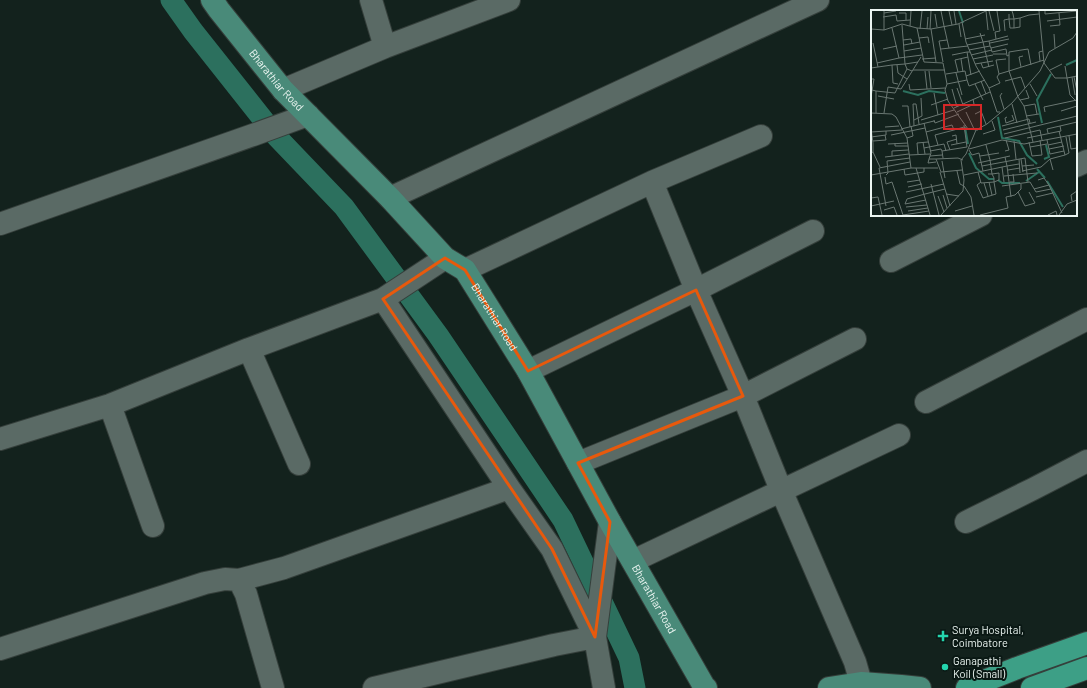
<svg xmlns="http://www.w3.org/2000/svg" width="1087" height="688" viewBox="0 0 1087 688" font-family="Barlow,sans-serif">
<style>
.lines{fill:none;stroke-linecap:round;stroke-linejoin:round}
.canal{stroke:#2c705e;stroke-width:21}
.minor-casing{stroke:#353f3b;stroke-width:24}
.major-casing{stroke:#353f3b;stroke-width:24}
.highway-casing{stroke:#353f3b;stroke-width:24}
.minor{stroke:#5a6a65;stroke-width:22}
.major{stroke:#498a79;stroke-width:22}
.highway{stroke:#3d9f86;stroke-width:22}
.marked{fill:none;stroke:#e8590c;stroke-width:3;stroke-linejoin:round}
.poi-dot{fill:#24d5ae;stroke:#0a1814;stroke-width:1.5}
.labels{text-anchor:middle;stroke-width:4;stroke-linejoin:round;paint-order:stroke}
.street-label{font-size:11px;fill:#ecf6f2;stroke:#0a1814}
.poi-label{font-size:11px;fill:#ecf6f2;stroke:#0a1814;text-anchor:start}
.inset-river{fill:none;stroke:#2c705e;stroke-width:2}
.inset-road{fill:none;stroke:#6a7772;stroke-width:1}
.view{fill:#d62828;fill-opacity:0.15;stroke:#d62828;stroke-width:2}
.inset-edge{fill:none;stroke:#ecf6f2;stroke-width:2}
</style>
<rect width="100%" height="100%" fill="#13221d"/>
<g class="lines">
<!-- canal -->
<path class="canal" d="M 171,0 L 193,31 L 277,137 L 344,207 L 438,335 L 563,520 L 629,658 L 635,688"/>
<defs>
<path id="minor" d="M 371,0 L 385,47
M 283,90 L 385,47 L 509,0
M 1076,166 L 1087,161
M 652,182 L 696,290 L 743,396 L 781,490 L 855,662 L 861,683
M 390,198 L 818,0
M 0,224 L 253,135 L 308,115
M 891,261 L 981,215
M 465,270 L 652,182 L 761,136
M 383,299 L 509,488 L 552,549 L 595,637 L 604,688
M 249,349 L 299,464
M 528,371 L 696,290 L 813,231
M 926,402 L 1087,319
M 110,405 L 153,526
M 0,439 L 110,405 L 249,349 L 383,299 L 445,258
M 578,463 L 743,396 L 855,339
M 966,522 L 1033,489 L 1087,461
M 633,561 L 899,435
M 239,580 L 284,568 L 509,488
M 0,649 L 205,583 L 225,579 L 239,580 L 246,594 L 273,688
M 374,688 L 554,645 L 595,637 L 610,522"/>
<g id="major">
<path id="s1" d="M 212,0 L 219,10 L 283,90 L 390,198 L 445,258 L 465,270 L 528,371 L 610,522 L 705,688 L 706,688"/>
<path d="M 829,688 L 861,683 L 901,686 L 920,688"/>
</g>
<path id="highway" d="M 967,688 L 1017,668 L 1087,643
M 1032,688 L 1087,668"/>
</defs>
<!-- minor casing -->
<use href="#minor" class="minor-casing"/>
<!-- major casing -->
<use href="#major" class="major-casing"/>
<!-- highway casing -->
<use href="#highway" class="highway-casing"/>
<!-- minor -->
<use href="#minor" class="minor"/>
<!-- major -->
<use href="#major" class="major"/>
<!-- highway -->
<use href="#highway" class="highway"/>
</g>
<!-- marked area -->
<path class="marked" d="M 445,258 L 465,270 L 528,371 L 696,290 L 743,396 L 578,463 L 610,522 L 595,637 L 552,549 L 383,299 Z"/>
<!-- markers -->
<g class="poi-dot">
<path d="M941 630h4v4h4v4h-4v4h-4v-4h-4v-4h4z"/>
<circle cx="945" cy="667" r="4"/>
</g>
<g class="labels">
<!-- street labels -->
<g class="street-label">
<text dy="4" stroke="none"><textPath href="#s1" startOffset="103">Bharathiar Road</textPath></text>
<text dy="4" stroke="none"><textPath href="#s1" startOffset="427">Bharathiar Road</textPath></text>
<text dy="4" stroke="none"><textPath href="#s1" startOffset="751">Bharathiar Road</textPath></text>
</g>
<!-- poi labels -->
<g class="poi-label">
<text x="952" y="634">Surya Hospital,<tspan x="952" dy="13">Coimbatore</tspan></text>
<text x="953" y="665">Ganapathi<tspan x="953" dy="13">Koil (Small)</tspan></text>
</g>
</g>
<!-- overview -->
<g transform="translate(871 10)">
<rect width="206" height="206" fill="#13221d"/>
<path class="inset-river" d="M 88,1 L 92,13M 195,55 L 206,50M 32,81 L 47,85 L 58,81 L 74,83M 127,107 L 131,128 L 148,131 L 156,145 L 166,154M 171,113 L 166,90 L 180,64M 94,117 L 97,134M 98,143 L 105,158 L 118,169 L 123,169M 173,149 L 178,147 L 175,135M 166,159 L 174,168M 127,170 L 131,173 L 149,173M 155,171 L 168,162M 176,171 L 192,197"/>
<path class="inset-road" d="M 13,1 L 13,20M 70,1 L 73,16M 78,1 L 81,15M 83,1 L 85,14M 115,1 L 117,20M 118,1 L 123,21M 141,1 L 142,4 L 143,9 L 143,18 L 139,18 L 138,9 L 143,9 L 149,8 L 158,5 L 168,4M 168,1 L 173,53 L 184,68 L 196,68 L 199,85 L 206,92M 174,1 L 174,4 L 206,1M 13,3 L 25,1M 28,3 L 35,3 L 35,10M 64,4 L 66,17M 12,7 L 25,5 L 26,11 L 39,10M 176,11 L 206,7M 91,12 L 95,32 L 105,56 L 118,78 L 126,102 L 129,102M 88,14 L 90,27M 31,15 L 33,41M 39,16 L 40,1M 73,16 L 78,38M 179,16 L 189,15 L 188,3M 46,18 L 60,19 L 87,14 L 115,1M 143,18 L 149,17 L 149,8M 0,19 L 13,20 L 31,14 L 46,18 L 53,52 L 72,53 L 76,74 L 74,80 L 77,91 L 97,119 L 107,120M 49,19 L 51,1M 56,19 L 57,7M 59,19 L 60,1M 60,19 L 65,52M 134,21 L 133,10 L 138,9 L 138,4M 109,23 L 112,32 L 118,31 L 119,36M 183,24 L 184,38M 48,28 L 57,27 L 58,33M 94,29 L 114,25M 125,29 L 124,22 L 129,21 L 126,1M 32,30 L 40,29 L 41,34M 118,31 L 137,26M 2,33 L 7,57M 119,33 L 138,29M 33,35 L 49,32M 96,35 L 112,32 L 118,57M 12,39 L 26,36M 70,39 L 97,36M 98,40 L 119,36 L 120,38M 99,42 L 96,42 L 100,65M 122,44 L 135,44M 81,45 L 96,42M 100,45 L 121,40M 138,45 L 138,42 L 157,39 L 160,55M 28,48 L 51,45M 51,49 L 65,48M 90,49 L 92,62M 102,49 L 122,45M 169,51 L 168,42 L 172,41M 47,52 L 34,54 L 33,41 L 50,38M 72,52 L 68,31 L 76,30M 6,53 L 28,48 L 21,18M 110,53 L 112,58 L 123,55M 104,54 L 122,51M 21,55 L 34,54 L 36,59M 26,55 L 27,63 L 36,69M 194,56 L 196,68 L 206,66M 150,57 L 148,47 L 152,46M 0,58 L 21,55 L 22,73 L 27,74M 42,60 L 74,60M 179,60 L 191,54M 54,61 L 56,79M 58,61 L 60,78M 87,62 L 84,50 L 97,47M 85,63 L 91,85M 75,64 L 94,61 L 96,70M 128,64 L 138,61 L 138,45 L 136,46 L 135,39 L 121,42 L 120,38 L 137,34M 95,66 L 109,61M 201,67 L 204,85M 203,67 L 206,81M 0,69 L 3,69 L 0,87M 110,71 L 115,84M 134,71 L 150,67 L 154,78M 38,74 L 39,80 L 74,78M 76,74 L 96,70 L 98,76 L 114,70M 104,74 L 112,90M 159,74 L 166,86M 86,78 L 92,95M 118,78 L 129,73 L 126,67 L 128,64 L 125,50 L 135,49M 81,79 L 86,97M 1,80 L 5,81 L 5,103M 5,81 L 24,83 L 36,59 L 41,61M 63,83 L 67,105M 131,83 L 129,86 L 133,99M 7,86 L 23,89M 149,90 L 158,88 L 155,80M 141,94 L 146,113M 60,95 L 77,89M 31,96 L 37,96 L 39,117M 153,96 L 164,94 L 166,104M 83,98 L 119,82M 190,101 L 206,96M 86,102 L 103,94 L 102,89M 95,102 L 103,119M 174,102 L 173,97 L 206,90M 0,103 L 21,104 L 25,107 L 36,128 L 40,158M 13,103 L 17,77 L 30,79 L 50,47M 104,104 L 110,101 L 115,114M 155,106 L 168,104M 136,107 L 134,108 L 135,113 L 143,110 L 141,105M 43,110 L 51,106 L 50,88M 50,110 L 83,100M 63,110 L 64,113 L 88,104M 53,113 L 60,143 L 58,149 L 65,149M 43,116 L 42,94 L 45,94 L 48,114M 131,116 L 158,109 L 159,113M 189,116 L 206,112M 14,117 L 28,116M 0,118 L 2,133 L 2,142 L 0,143M 30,119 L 63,111M 132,120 L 165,112M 0,122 L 31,120M 55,122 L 81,115 L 83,120 L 93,117M 112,124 L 124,120 L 121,111M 133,124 L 206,106M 20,125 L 54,118M 81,126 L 85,125 L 86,134M 198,126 L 200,139 L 206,138M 0,127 L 15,125 L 15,121M 36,128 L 42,126 L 40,116M 134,128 L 169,120 L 171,130M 156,128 L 190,121 L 189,116 L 176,119 L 177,123M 176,130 L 179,144 L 193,141 L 188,121M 2,131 L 15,130 L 14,125M 143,131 L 145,149M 52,132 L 54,144M 158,132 L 161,146 L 171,145 L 169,130M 162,132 L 153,96 L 147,87 L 138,61 L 173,50M 24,133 L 24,136 L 37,136M 17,134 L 37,133M 67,135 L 64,125 L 83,120M 80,135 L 95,132M 115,135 L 119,150 L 121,164 L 123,168 L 123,172 L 128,170 L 128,163 L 121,164 L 117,164M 177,135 L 191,132M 159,137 L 176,134M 53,138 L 73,134 L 75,141M 98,139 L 131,130 L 153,134 L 206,124M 178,139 L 193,136M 79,140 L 76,132 L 86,129M 98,140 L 101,145 L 108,143 L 112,161M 59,141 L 70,139 L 71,141M 134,141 L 138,140 L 135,130M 2,142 L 9,157M 47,144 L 46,133 L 57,132M 38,145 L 59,144M 194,145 L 198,143 L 195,127M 21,146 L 21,141 L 37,140M 59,146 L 71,145M 109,146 L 128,143M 14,147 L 38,144M 134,147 L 136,156 L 148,154M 72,148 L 71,141 L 96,137 L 93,115M 58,149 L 57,153 L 65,152M 148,149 L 149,163M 150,149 L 152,162M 71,151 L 74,168M 107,153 L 139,146M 111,156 L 154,148 L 157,172M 151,156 L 163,155M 131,157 L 133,172M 45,158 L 59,205M 33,159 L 34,165 L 53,162 L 53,158M 91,160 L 70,162 L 65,149 L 87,148 L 92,150M 137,160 L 149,158M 182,160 L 179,149 L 194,145 L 193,141M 86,161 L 89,174 L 93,176M 151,161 L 170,157 L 179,149M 69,162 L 79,196M 107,162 L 110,173 L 123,172 L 125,184 L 112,188 L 106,175 L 110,172M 0,165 L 40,158 L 67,158M 15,165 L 17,163 L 16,151 L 39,148M 93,165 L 136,156 L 140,187M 133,166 L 166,163M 14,167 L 15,174 L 21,172 L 32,205 L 58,201M 167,170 L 173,168 L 178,175 L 191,203M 36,172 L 49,170M 118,172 L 121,185M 139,172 L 143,172 L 142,164M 113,173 L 117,186M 60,174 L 68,205M 93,176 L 100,187 L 103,205M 131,176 L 159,172 L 165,182 L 180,179M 37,177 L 51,174M 163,179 L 178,175M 35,182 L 73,174M 147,182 L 154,196 L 164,193 L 158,182M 54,184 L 36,189 L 34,194 L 55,190M 54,184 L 74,179M 75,184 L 88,186M 72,185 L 76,198M 67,186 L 73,202M 165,187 L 182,183M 0,188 L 7,187 L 11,205M 201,191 L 200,185 L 206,181M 0,196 L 23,191M 15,196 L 8,158 L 39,152M 35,197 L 56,195M 13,200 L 23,197 L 26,205M 37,201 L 57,198M 84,201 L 101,196M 70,205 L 92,181 L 93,170 L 90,150 L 95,144 L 105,120 L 116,114 L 141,93 L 169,61 L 178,42 L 202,28 L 206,22M 109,205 L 137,198 L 135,187 L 144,185 L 150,179 L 150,174M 177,205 L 185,201 L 186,205M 188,205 L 196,194 L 206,190"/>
<path class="view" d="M 73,95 L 110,95 L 110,119 L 73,119 Z"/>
<rect width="206" height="206" class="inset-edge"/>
</g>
</svg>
